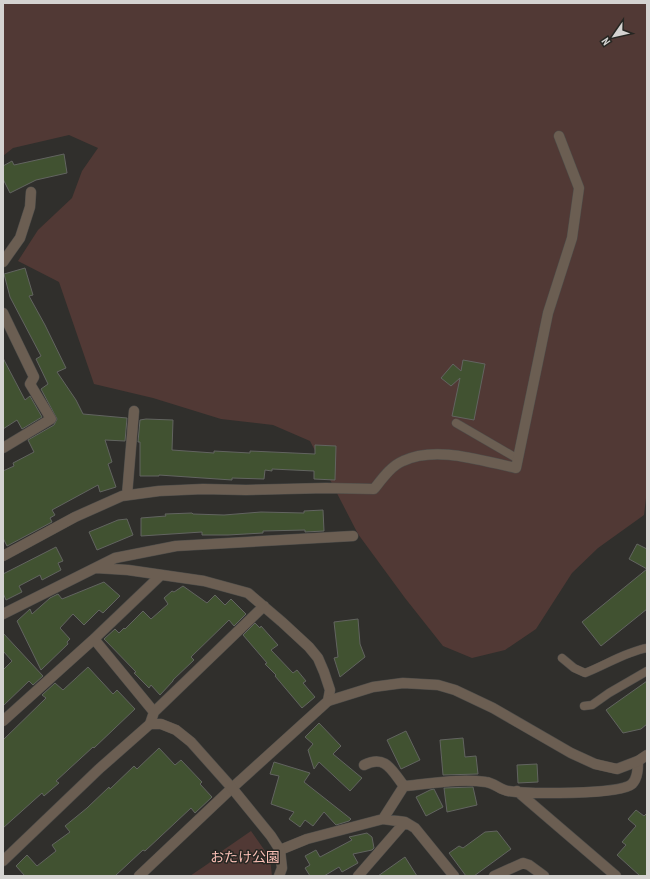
<svg xmlns="http://www.w3.org/2000/svg" width="650" height="879" viewBox="0 0 650 879" font-family="'PT Sans Narrow','Noto Sans JP',sans-serif">
<style>
.green{fill:#513935}
.building{fill:#415231;stroke:#626460}
.lines{fill:none;stroke-linecap:round;stroke-linejoin:round}
.service-casing{stroke:#4e4d4a;stroke-width:9}
.minor-casing{stroke:#4e4d4a;stroke-width:11}
.tertiary-casing{stroke:#4e4d4a;stroke-width:11}
.service{stroke:#6b5e52;stroke-width:8}
.minor{stroke:#6b5e52;stroke-width:10}
.tertiary{stroke:#6b5e52;stroke-width:10}
.labels{text-anchor:middle;stroke-width:3;stroke-linejoin:round;paint-order:stroke}
.park-label{font-size:14px;fill:#f9bfb5;stroke:#262622}
</style>
<rect width="100%" height="100%" fill="#302f2c"/>
<!-- green -->
<path class="green" d="M 3,3 L 647,3 L 647,490 L 644,515 L 598,548 L 572,573 L 536,629 L 505,650 L 472,658 L 443,646 L 405,598 L 358,534 L 310,441 L 273,425 L 221,419 L 153,398 L 94,384 L 59,282 L 18,261 L 38,230 L 72,198 L 82,171 L 98,148 L 69,135 L 13,148 L 3,156 Z
M 251,831 L 270,858 L 272,876 L 190,876 L 209,863 L 222,851 Z"/>
<!-- building -->
<path class="building" d="M 64,154 L 67,173 L 36,180 L 10,193 L 3,179 L 3,166 L 12,161 L 14,165 Z
M 25,268 L 33,295 L 29,296 L 45,325 L 66,368 L 57,372 L 76,400 L 83,414 L 127,418 L 125,441 L 105,440 L 112,462 L 108,464 L 116,487 L 100,492 L 98,485 L 52,510 L 55,515 L 50,518 L 52,522 L 7,546 L 3,538 L 3,471 L 14,466 L 13,463 L 34,452 L 28,440 L 54,425 L 57,419 L 41,389 L 48,384 L 36,359 L 41,356 L 10,297 L 4,274 Z
M 3,358 L 25,400 L 30,396 L 42,417 L 22,429 L 17,420 L 3,429 Z
M 463,360 L 485,364 L 474,420 L 452,416 L 460,378 L 451,386 L 441,378 L 453,364 L 461,371 Z
M 146,419 L 173,420 L 172,450 L 214,453 L 214,451 L 250,453 L 250,451 L 315,454 L 315,445 L 336,446 L 335,480 L 314,479 L 314,471 L 272,469 L 272,471 L 265,470 L 264,479 L 232,478 L 232,480 L 159,475 L 159,476 L 140,476 L 140,442 L 138,442 L 140,420 Z
M 323,510 L 324,531 L 305,532 L 305,530 L 263,531 L 263,533 L 228,535 L 202,535 L 202,532 L 141,536 L 141,518 L 166,516 L 165,514 L 192,513 L 193,514 L 224,515 L 261,512 L 304,513 L 304,511 Z
M 127,519 L 133,535 L 97,550 L 89,532 L 118,520 Z
M 637,544 L 647,549 L 647,569 L 629,559 Z
M 56,547 L 63,561 L 58,563 L 61,570 L 42,580 L 40,575 L 19,586 L 22,592 L 6,600 L 3,593 L 3,574 Z
M 647,569 L 647,609 L 601,646 L 582,622 Z
M 104,582 L 120,596 L 103,613 L 99,610 L 84,625 L 73,614 L 60,628 L 70,639 L 67,642 L 68,644 L 41,670 L 17,621 L 30,609 L 32,614 L 50,598 L 58,594 L 62,599 Z
M 183,586 L 207,603 L 215,595 L 225,605 L 231,599 L 246,614 L 234,626 L 229,620 L 191,657 L 194,660 L 173,680 L 173,681 L 160,695 L 151,685 L 149,688 L 134,673 L 136,672 L 104,639 L 115,629 L 119,633 L 124,628 L 125,629 L 143,611 L 151,619 L 168,604 L 164,598 L 172,591 L 174,592 Z
M 358,619 L 360,644 L 365,657 L 340,677 L 334,658 L 338,657 L 334,622 Z
M 255,623 L 260,628 L 261,626 L 278,645 L 271,650 L 293,673 L 297,670 L 306,681 L 303,683 L 315,697 L 302,708 L 275,676 L 276,675 L 265,664 L 267,663 L 243,635 Z
M 3,633 L 43,676 L 33,685 L 29,681 L 3,706 L 3,670 L 12,661 L 3,651 Z
M 88,667 L 113,694 L 117,690 L 135,709 L 94,748 L 93,747 L 56,781 L 59,783 L 44,796 L 42,793 L 3,828 L 3,740 L 46,698 L 42,695 L 55,683 L 63,690 Z
M 647,681 L 647,724 L 641,729 L 623,733 L 606,710 Z
M 319,723 L 341,746 L 333,754 L 362,778 L 350,791 L 319,762 L 314,769 L 308,750 L 313,744 L 305,737 Z
M 406,731 L 420,760 L 401,769 L 387,740 Z
M 463,738 L 465,757 L 476,756 L 478,774 L 443,775 L 440,740 Z
M 159,748 L 175,765 L 181,760 L 202,782 L 200,784 L 212,797 L 195,813 L 191,808 L 145,851 L 143,850 L 115,876 L 25,876 L 16,866 L 27,855 L 37,866 L 56,851 L 52,845 L 70,832 L 65,826 L 87,808 L 109,787 L 110,789 L 134,766 L 137,769 Z
M 274,762 L 310,773 L 304,782 L 351,819 L 349,821 L 336,825 L 324,812 L 313,826 L 305,820 L 300,827 L 289,819 L 294,812 L 271,804 L 279,776 L 270,774 Z
M 537,764 L 538,782 L 518,783 L 517,765 Z
M 473,787 L 477,805 L 447,812 L 444,788 Z
M 434,789 L 443,807 L 426,816 L 416,797 L 430,790 Z
M 636,810 L 644,816 L 647,813 L 647,876 L 640,876 L 617,855 L 626,845 L 622,842 L 636,826 L 628,819 Z
M 497,831 L 511,849 L 474,876 L 466,876 L 449,853 L 459,846 L 463,848 L 485,832 Z
M 367,833 L 372,837 L 374,848 L 372,850 L 353,854 L 358,863 L 342,872 L 339,867 L 324,876 L 310,876 L 305,868 L 310,865 L 305,856 L 316,850 L 320,857 L 352,840 L 349,837 Z
M 405,857 L 417,876 L 378,876 Z"/>
<g class="lines">
<defs>
<path id="service" d="M 456,423 L 518,459
M 562,658 L 574,668 L 585,673 C 606,665 625,652 647,648
M 584,706 L 592,705 L 609,693 L 647,671"/>
<path id="minor" d="M 3,262 L 20,238 L 30,207 L 31,192
M 3,313 L 34,377 L 30,384 L 51,419 L 3,448
M 127,495 L 134,411
M 3,556 L 75,517 L 122,496 L 159,491 L 203,489 L 246,490 L 326,488 L 374,489 C 382,479 391,466 403,461 C 436,445 482,461 516,468 L 548,313 L 572,238 L 579,188 L 559,136
M 96,568 L 128,570 L 204,581 L 248,593 L 282,622 L 309,647 L 318,658 L 324,672 L 330,690 L 328,701 L 232,788 L 139,876
M 3,614 L 115,558 L 176,546 L 353,536
M 94,639 L 154,712
M 3,721 L 94,639 L 161,575
M 150,724 L 154,712 L 264,606
M 364,765 C 386,754 392,771 404,786
M 517,791 L 616,876
M 280,850 L 307,839 L 383,819
M 358,876 L 405,822
M 454,876 L 415,828 L 405,822 L 383,819 L 404,786 C 430,784 459,778 486,782 C 494,783 501,790 508,791 C 527,794 620,795 632,784 C 638,778 638,768 638,761
M 494,876 L 523,863 L 529,865 L 544,876"/>
<path id="tertiary" d="M 328,701 L 373,687 L 403,683 L 438,685 L 455,690 L 493,708 L 571,753 L 595,764 L 617,769 L 638,761 L 647,755
M 3,861 L 99,769 L 150,724 L 161,724 L 176,730 L 191,742 L 232,788 L 271,836 L 280,850 L 282,868 L 279,876"/>
</defs>
<!-- service casing -->
<use href="#service" class="service-casing"/>
<!-- minor casing -->
<use href="#minor" class="minor-casing"/>
<!-- tertiary casing -->
<use href="#tertiary" class="tertiary-casing"/>
<!-- service -->
<use href="#service" class="service"/>
<!-- minor -->
<use href="#minor" class="minor"/>
<!-- tertiary -->
<use href="#tertiary" class="tertiary"/>
</g>
<g class="labels">
<!-- park labels -->
<g class="park-label">
<text x="245" y="862">おたけ公園</text>
</g>
</g>
<!-- border -->
<rect width="650" height="879" fill="none" stroke="#d4d3d1" stroke-width="8"/>
<!-- north arrow -->
<g transform="translate(614 36) rotate(236)" stroke="#262622" stroke-width="3" paint-order="stroke">
<path d="M0-3L7 15L0 10L-7 15Z" fill="#d4d3d1"/>
<text y="-6" font-size="11" font-weight="bold" text-anchor="middle" fill="#d4d3d1">N</text>
</g>
</svg>
